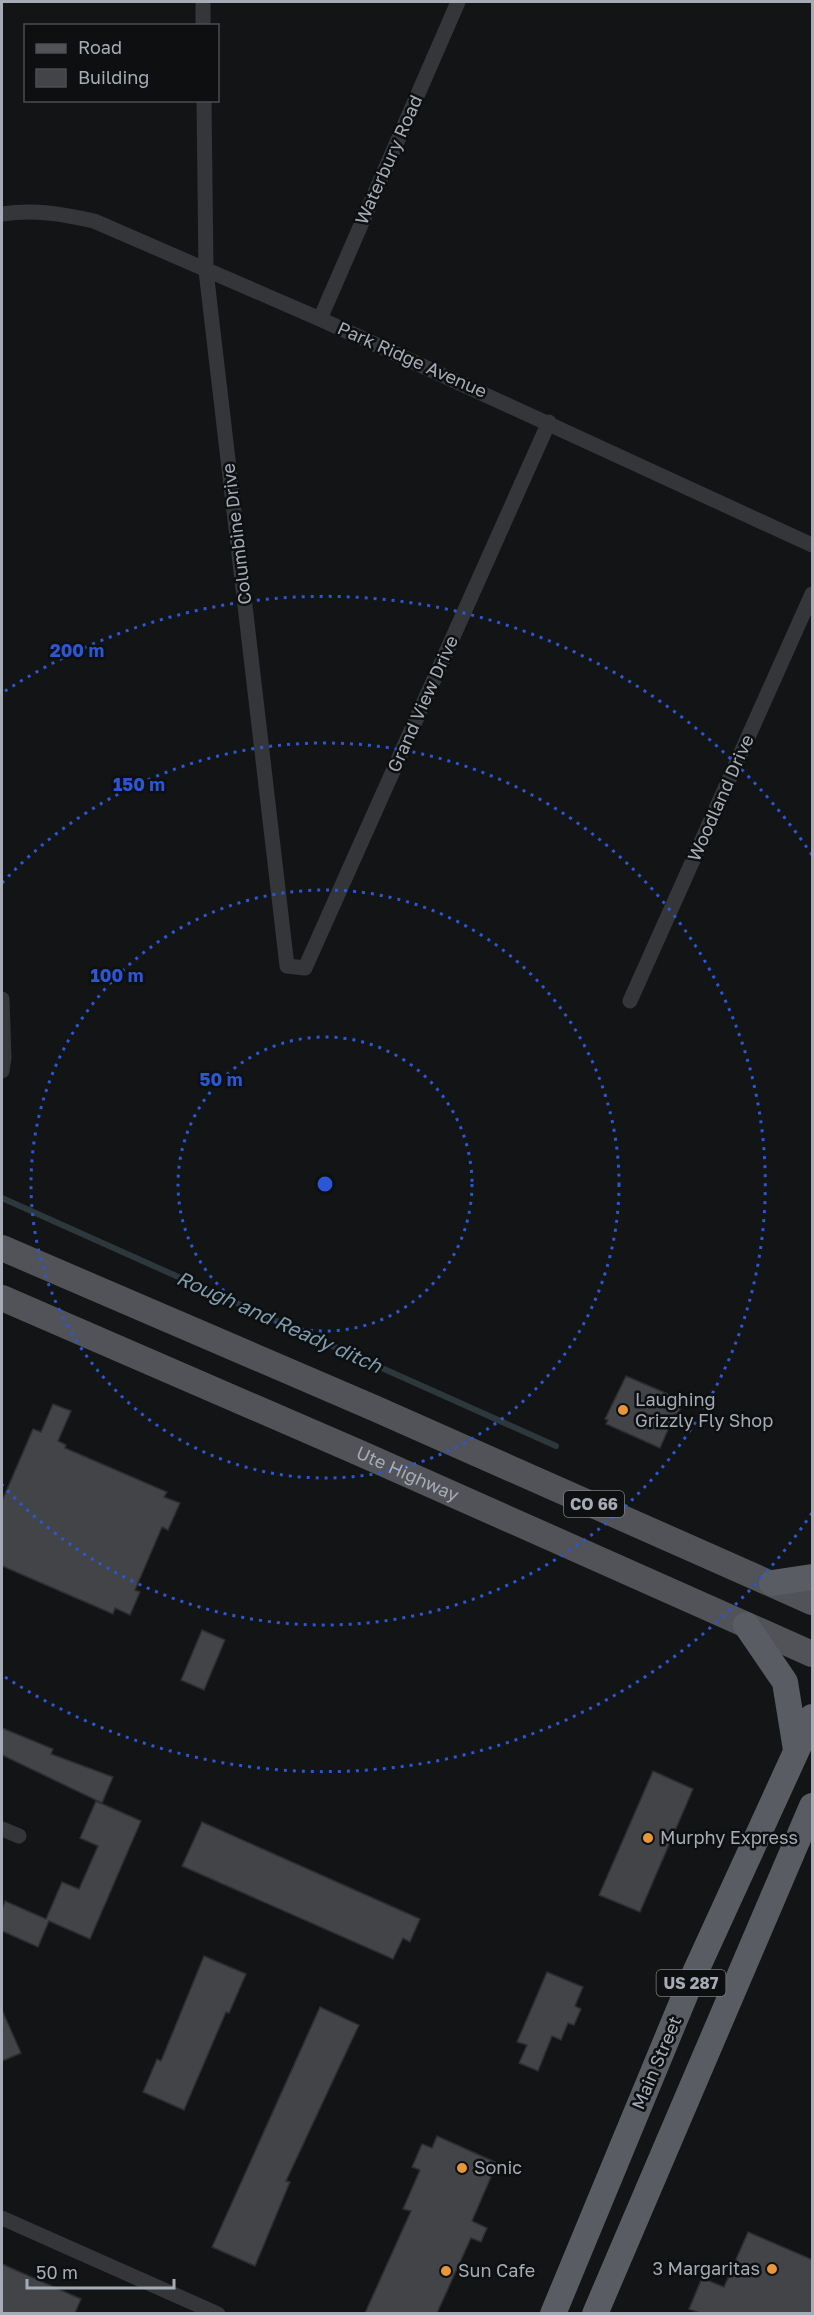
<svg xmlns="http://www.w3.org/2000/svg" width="814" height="2315" viewBox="0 0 814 2315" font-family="'Golos Text',sans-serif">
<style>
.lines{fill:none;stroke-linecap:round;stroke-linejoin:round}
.stream{stroke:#2d383d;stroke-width:6}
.building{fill:#424448;stroke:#2d2e31;stroke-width:1.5}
.minor{stroke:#35363a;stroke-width:15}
.primary{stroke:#515359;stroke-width:26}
.trunk{stroke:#595c62;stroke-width:26}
.ring{fill:none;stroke:#2b57d4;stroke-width:3;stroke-dasharray:3 6}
.poi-dot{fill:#e7963a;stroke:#0e0f10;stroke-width:2}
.labels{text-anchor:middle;stroke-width:5;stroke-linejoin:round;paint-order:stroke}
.shield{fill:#0e0f10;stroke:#787d84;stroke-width:1.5}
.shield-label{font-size:16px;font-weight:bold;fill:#a6acb5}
.street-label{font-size:18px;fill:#a6acb5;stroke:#0e0f10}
.poi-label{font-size:18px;fill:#a6acb5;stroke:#0e0f10;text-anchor:start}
.water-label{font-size:20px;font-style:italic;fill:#7e9eae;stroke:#0e0f10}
.centre{fill:#2b57d4;stroke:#0e0f10;stroke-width:3}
.ring-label{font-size:18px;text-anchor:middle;font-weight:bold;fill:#2b57d4;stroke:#0e0f10;stroke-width:5;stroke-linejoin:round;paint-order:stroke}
</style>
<rect width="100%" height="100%" fill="#131415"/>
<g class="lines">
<!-- stream -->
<path class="stream" d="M 2,1198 L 556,1446"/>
</g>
<!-- building -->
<path class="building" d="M 626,1376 L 684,1401 L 678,1414 L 675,1414 L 660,1448 L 606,1424 L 608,1420 L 605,1419 Z
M 53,1404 L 71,1411 L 58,1441 L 66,1445 L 65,1448 L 167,1492 L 164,1497 L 180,1503 L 168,1530 L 162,1527 L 135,1590 L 140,1592 L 130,1615 L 115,1608 L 113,1614 L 2,1566 L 2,1501 L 33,1429 L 41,1432 Z
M 202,1630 L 225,1640 L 204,1690 L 181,1680 Z
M 2,1728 L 53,1749 L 51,1754 L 113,1777 L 102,1803 L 2,1755 Z
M 653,1771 L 693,1789 L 640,1912 L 599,1895 Z
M 96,1801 L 141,1821 L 90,1939 L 49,1921 L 38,1947 L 2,1931 L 2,1910 L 5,1901 L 46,1919 L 62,1882 L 79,1889 L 98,1846 L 80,1838 Z
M 202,1822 L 420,1919 L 410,1942 L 403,1938 L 393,1959 L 182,1866 Z
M 204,1956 L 246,1974 L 229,2013 L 226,2012 L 184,2110 L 143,2092 L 157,2059 L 161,2061 Z
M 547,1972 L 583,1987 L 575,2006 L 581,2009 L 574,2025 L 568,2023 L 561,2040 L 552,2036 L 538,2071 L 519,2063 L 527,2045 L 517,2042 Z
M 320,2007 L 359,2025 L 286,2181 L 290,2182 L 255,2266 L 212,2247 Z
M 2,2010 L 21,2053 L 2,2061 Z
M 437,2136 L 497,2163 L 472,2221 L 487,2228 L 481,2242 L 471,2238 L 437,2313 L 365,2313 L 411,2211 L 403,2209 L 420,2170 L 412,2167 L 422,2144 L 432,2148 Z
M 748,2232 L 813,2260 L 813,2313 L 700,2313 L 689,2309 L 702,2278 L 724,2287 Z
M 2,2264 L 81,2299 L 75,2313 L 2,2313 Z"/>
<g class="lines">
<!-- minor -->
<path class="minor" d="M 203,2 L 203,26
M 204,100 L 206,271 L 287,966 L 305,968 L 549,422
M 2,214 C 35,209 62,214 94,221 L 320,319 L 812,545
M 320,319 L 458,2
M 2,999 L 4,1058 L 2,1071
M 630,1001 L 812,594
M 2,1829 L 19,1836
M 2,2218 L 218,2314"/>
<!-- primary -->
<g class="primary">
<path d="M 2,1248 L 374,1408 L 812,1602"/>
<path id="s1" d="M 2,1298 L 362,1454 L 812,1654"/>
</g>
<!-- trunk -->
<path class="trunk" d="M 772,1583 L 812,1577
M 746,1625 L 785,1682 L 796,1750
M 553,2314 L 688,1988 L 812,1717
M 595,2314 L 812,1806"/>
</g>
<!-- distance rings -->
<g class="ring">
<circle cx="325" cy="1184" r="147"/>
<circle cx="325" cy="1184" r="294"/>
<path d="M2 883A441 441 0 1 1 2 1485"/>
<path d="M812 1513A588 588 0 0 1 5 1677M5 691A588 588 0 0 1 812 855"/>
</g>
<!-- markers -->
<g class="poi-dot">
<circle cx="623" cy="1410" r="6"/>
<circle cx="648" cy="1838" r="6"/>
<circle cx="462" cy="2168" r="6"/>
<circle cx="772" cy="2269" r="6"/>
<circle cx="446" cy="2271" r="6"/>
</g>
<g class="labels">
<!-- shield labels -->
<g class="shield">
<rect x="564" y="1491" width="60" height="26" rx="4.5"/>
<rect x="656.5" y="1970" width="69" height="26" rx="4.5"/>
</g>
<g class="shield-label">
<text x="594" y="1510">CO 66</text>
<text x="691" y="1989">US 287</text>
</g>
<!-- street labels -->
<g class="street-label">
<text transform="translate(389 160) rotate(-66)" y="6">Waterbury Road</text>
<text transform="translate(412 360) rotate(24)" y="6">Park Ridge Avenue</text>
<text transform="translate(237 534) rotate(-97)" y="6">Columbine Drive</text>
<text transform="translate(423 704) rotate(-66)" y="6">Grand View Drive</text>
<text transform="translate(721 798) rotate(-66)" y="6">Woodland Drive</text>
<text dy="6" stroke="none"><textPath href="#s1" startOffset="442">Ute Highway</textPath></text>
<text transform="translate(657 2063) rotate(-67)" y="6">Main Street</text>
</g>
<!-- poi labels -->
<g class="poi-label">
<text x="635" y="1406">Laughing<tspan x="635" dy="21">Grizzly Fly Shop</tspan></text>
<text x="660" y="1844">Murphy Express</text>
<text x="474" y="2174">Sonic</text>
<text x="760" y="2275" text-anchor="end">3 Margaritas</text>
<text x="458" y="2277">Sun Cafe</text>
</g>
<!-- water labels -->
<g class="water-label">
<text transform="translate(279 1322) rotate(24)" y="7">Rough and Ready ditch</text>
</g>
</g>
<circle cx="325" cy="1184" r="9" class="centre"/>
<g class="ring-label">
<text x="77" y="657">200 m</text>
<text x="139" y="791">150 m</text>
<text x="117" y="982">100 m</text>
<text x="221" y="1086">50 m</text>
</g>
<!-- border -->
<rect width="814" height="2315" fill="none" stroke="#a6acb5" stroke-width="6"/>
<!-- legend -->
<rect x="24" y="24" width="195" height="78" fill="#0e0f10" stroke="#4b4e52" stroke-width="1.5"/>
<rect x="36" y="44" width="30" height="9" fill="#515359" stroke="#4b4e52" stroke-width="1.5"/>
<text x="78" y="54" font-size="18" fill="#a6acb5">Road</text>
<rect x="36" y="69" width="30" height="18" fill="#424448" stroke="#4b4e52" stroke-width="1.5"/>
<text x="78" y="84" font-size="18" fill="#a6acb5">Building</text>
<!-- scale -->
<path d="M27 2279v9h147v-9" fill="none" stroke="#a6acb5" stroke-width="3"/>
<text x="36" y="2279" font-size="18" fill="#a6acb5" stroke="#0e0f10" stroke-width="4.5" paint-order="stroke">50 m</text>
</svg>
